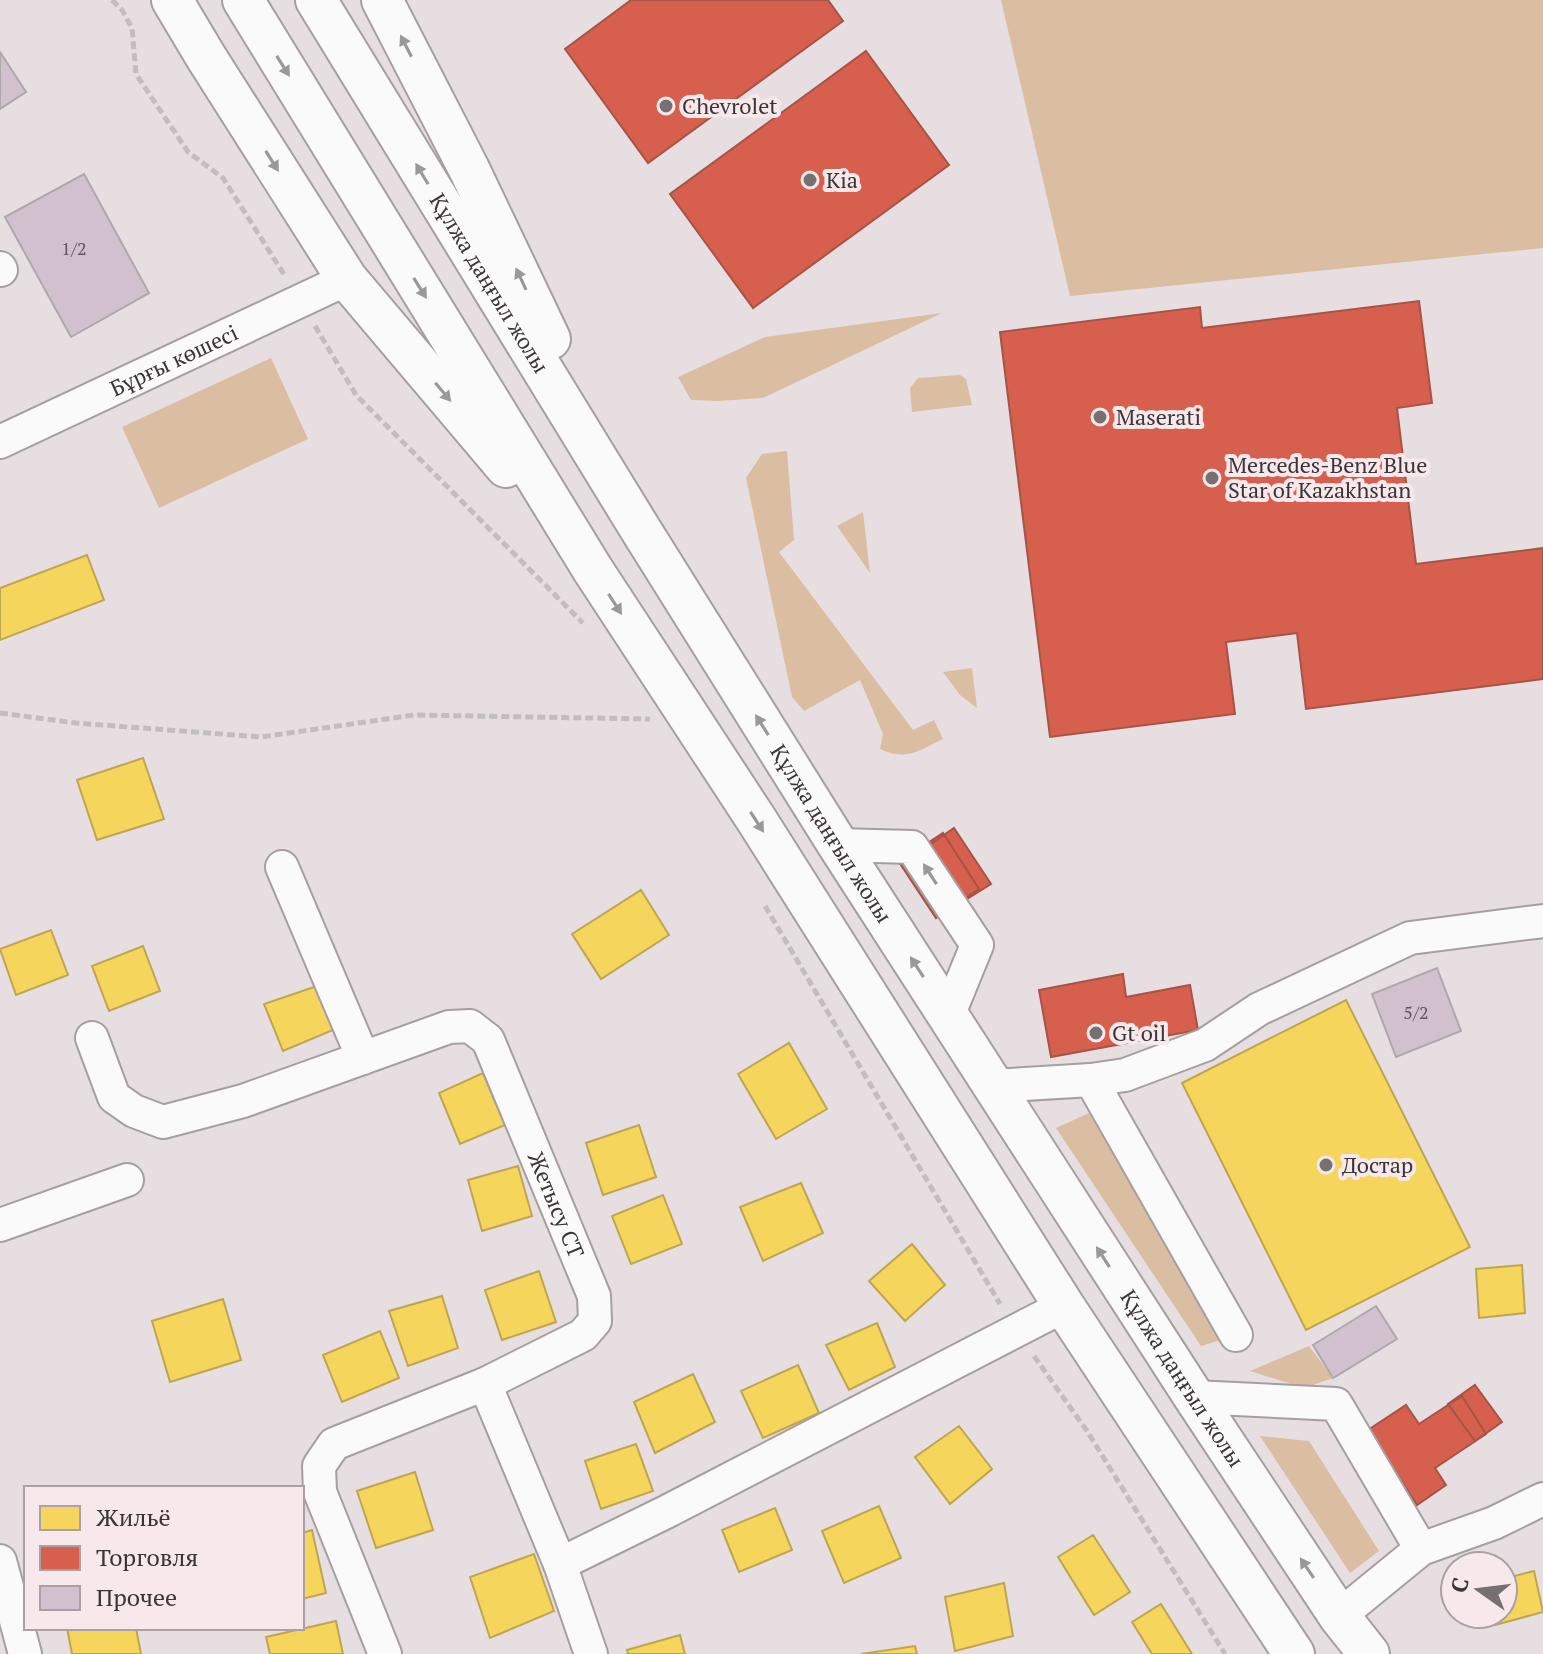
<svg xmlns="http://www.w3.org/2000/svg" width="1543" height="1654" viewBox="0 0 1543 1654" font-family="'PT Serif',serif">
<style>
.green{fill:#dbbea2}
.homes{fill:#f6d55c;stroke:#bea551;stroke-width:2}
.shops{fill:#d6604d;stroke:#a75346;stroke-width:2}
.building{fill:#d1c0cd;stroke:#ada8ab;stroke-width:2}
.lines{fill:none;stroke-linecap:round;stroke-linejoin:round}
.minor-casing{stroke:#a59fa0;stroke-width:36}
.major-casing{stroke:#a59fa0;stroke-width:44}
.path{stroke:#c2bebf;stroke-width:5;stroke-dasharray:8 4;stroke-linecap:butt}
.minor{stroke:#fbfafa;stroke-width:32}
.major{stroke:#fbfafa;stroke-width:40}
.oneway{fill:#9a9898}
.poi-dot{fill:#767072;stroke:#f7e8eb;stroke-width:3}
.labels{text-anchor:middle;stroke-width:8;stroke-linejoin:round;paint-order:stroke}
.number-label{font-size:18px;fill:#60585c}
.poi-label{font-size:22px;fill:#3a3536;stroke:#f7e8eb;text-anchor:start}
.street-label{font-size:22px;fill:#3a3536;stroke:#f7e8eb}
</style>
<rect width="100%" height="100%" fill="#e6dee0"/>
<!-- green -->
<path class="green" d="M 1001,0 L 1543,0 L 1543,248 L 1070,296 Z
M 942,313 L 763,398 L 718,401 L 691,400 L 678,377 L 765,337 Z
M 271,358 L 308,439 L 159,508 L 122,427 Z
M 960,375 L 966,379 L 972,405 L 912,412 L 910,388 L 918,378 Z
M 787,451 L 794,540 L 779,552 L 913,730 L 934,720 L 943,739 C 918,751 907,761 880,749 L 883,734 L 860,680 L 804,711 L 792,697 L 746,478 L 762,454 Z
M 863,512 L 870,573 L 837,526 Z
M 972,668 L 977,708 L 960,695 L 943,672 Z
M 1089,1113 L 1221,1340 L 1201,1346 L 1056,1128 Z
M 1309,1346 L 1333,1378 L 1304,1388 L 1250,1371 Z
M 1260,1436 L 1309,1441 L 1379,1551 L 1350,1573 Z"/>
<!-- homes -->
<path class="homes" d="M 87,555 L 104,600 L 0,640 L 0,588 Z
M 143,758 L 164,819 L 97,840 L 77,780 Z
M 641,890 L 669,935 L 601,979 L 572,934 Z
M 51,930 L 68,975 L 16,995 L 0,949 Z
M 143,946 L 160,991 L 109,1011 L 92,966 Z
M 317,986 L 333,1030 L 283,1051 L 264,1004 Z
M 1346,1000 L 1470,1247 L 1306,1330 L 1182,1083 Z
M 789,1043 L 827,1109 L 776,1139 L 738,1074 Z
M 483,1073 L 505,1125 L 460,1144 L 439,1093 Z
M 639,1125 L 656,1177 L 603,1195 L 586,1143 Z
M 518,1166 L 532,1216 L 482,1231 L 468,1180 Z
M 801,1183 L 823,1233 L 763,1261 L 740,1207 Z
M 663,1195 L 682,1244 L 631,1264 L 612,1216 Z
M 912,1244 L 945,1285 L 905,1321 L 869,1281 Z
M 1522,1265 L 1525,1313 L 1479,1318 L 1476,1269 Z
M 539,1271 L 556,1322 L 502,1340 L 485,1290 Z
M 442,1296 L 458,1348 L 408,1366 L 389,1311 Z
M 223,1299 L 241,1360 L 170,1382 L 152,1321 Z
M 877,1323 L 895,1367 L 849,1390 L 826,1345 Z
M 380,1331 L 399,1378 L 342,1402 L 323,1355 Z
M 798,1365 L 819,1413 L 763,1438 L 741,1391 Z
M 693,1374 L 715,1422 L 655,1453 L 634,1402 Z
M 959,1426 L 992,1469 L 950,1504 L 915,1457 Z
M 636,1444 L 653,1491 L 601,1509 L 585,1461 Z
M 415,1472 L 433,1530 L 376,1548 L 357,1491 Z
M 879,1506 L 901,1558 L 844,1583 L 822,1531 Z
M 775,1508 L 792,1550 L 739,1572 L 722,1530 Z
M 312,1530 L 326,1593 L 302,1599 L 302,1533 Z
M 1093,1535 L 1130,1592 L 1094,1615 L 1058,1557 Z
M 534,1554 L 554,1611 L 490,1638 L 470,1577 Z
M 1534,1571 L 1543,1612 L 1495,1625 L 1492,1614 L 1503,1614 L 1503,1579 Z
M 1004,1583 L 1013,1636 L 955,1651 L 945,1597 Z
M 1161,1604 L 1192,1654 L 1152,1654 L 1132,1622 Z
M 336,1621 L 343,1654 L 270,1654 L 266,1637 Z
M 67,1628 L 136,1628 L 141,1654 L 72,1654 Z
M 680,1635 L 685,1654 L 628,1654 L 627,1650 Z
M 915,1646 L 917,1654 L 861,1654 Z"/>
<!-- shops -->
<path class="shops" d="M 631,0 L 828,0 L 843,21 L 648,163 L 565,49 Z
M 866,51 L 949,165 L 753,308 L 670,194 Z
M 1419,301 L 1432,403 L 1397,408 L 1416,564 L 1543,548 L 1543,679 L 1306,709 L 1297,633 L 1226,642 L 1235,714 L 1050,737 L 1000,332 L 1200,307 L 1202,328 Z
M 954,828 L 991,884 L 964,901 L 928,846 Z
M 943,833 L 979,889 L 936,918 L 899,862 Z
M 1123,974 L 1126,997 L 1190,985 L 1198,1030 L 1051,1057 L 1039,990 Z
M 1475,1385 L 1502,1422 L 1475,1441 L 1448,1404 Z
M 1462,1396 L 1486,1434 L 1435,1468 L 1446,1485 L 1417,1505 L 1368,1430 L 1406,1405 L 1419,1424 Z"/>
<!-- building -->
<path class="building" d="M 0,52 L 26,92 L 0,109 Z
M 84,174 L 149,293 L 71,337 L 5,217 Z
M 1437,968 L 1461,1031 L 1396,1057 L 1372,994 Z
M 1376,1306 L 1397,1339 L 1333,1378 L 1313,1345 Z"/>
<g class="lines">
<defs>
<g id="minor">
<path d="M 0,268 L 1,270"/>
<path id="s1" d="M 0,442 L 347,279"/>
<path d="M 838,845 L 912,847 L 977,945 L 948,1016"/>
<path d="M 282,867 L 363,1058"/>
<path id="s2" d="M 92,1038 L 114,1097 L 134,1111 L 163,1122 L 243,1101 L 449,1027 L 470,1026 L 488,1040 L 594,1296 L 595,1321 L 583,1335 L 485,1384 L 334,1444 L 319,1466 L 320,1492 L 385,1654"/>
<path d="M 1091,1080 L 1236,1335"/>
<path d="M 993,1086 L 1091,1080 L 1125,1075 L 1205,1045 L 1259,1009 L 1410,938 L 1543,921"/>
<path d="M 0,1225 L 127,1180"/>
<path d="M 485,1384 L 560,1564 L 591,1654"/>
<path d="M 1194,1397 L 1336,1404 L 1421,1549"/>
<path d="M 0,1561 L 25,1654"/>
<path d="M 560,1564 L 666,1512 L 1064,1306"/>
<path d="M 1339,1616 L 1421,1549 L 1494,1523 L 1543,1499"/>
</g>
<g id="major">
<path d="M 172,0 L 206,57 L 347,279 L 506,467"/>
<path d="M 243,0 L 593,570 L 756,819 L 1064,1306 L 1294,1654"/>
<path id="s3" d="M 316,0 L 639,527 L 838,845 L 1194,1397 L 1339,1616 L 1369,1654"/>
<path d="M 382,0 L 469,169 L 550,339"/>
</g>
</defs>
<!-- minor casing -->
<use href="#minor" class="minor-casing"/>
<!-- major casing -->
<use href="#major" class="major-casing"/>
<!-- path -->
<path class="path" d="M 112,0 L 122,10 L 132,28 L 136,74 L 188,152 L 223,178 L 285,276
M 315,326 L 356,395 L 583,623
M 0,713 L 76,723 L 261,737 L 414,715 L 650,719
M 765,906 L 1000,1304
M 1034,1356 L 1087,1431 L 1225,1654"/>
<!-- minor -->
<use href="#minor" class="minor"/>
<!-- major -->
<use href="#major" class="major"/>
</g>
<!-- one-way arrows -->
<defs><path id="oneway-solid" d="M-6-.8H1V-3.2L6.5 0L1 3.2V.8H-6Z" transform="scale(2)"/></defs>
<g class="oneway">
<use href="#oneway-solid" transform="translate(406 46) rotate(-117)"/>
<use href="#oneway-solid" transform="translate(283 66) rotate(58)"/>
<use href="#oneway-solid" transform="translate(272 161) rotate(58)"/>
<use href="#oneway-solid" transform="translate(422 174) rotate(-121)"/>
<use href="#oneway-solid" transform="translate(521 279) rotate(-115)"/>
<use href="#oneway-solid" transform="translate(420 288) rotate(58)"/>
<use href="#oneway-solid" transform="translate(443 392) rotate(50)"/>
<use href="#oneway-solid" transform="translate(615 604) rotate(57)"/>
<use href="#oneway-solid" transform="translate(762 725) rotate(-122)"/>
<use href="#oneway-solid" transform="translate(757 822) rotate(57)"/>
<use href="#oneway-solid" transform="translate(930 874) rotate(-123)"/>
<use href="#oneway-solid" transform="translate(917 967) rotate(-123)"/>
<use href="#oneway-solid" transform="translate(1103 1257) rotate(-123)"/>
<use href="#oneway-solid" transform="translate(1307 1568) rotate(-124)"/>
</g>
<!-- markers -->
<g class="poi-dot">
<circle cx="666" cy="106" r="8"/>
<circle cx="810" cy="180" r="8"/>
<circle cx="1100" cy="417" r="8"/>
<circle cx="1212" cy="478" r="8"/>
<circle cx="1096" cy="1033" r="8"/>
<circle cx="1326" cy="1165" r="8"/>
</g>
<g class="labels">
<!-- number labels -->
<g class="number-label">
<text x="74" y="255">1/2</text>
<text x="1416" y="1019">5/2</text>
</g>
<!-- poi labels -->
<g class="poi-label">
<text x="682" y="114">Chevrolet</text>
<text x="826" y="188">Kia</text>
<text x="1116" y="425">Maserati</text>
<text x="1228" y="473">Mercedes-Benz Blue<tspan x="1228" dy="25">Star of Kazakhstan</tspan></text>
<text x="1112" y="1041">Gt oil</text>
<text x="1342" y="1173">Достар</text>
</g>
<!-- street labels -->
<g class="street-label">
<text dy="8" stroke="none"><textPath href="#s3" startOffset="332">Құлжа даңғыл жолы</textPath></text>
<text dy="8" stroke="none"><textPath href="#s1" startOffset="192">Бұрғы көшесі</textPath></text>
<text dy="8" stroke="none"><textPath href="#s3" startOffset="980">Құлжа даңғыл жолы</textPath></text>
<text dy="8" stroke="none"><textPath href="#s2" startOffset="642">Жетысу СТ</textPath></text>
<text dy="8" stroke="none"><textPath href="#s3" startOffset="1628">Құлжа даңғыл жолы</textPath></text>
</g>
</g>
<!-- legend -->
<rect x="24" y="1486" width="280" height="144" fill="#f7e8eb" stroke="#aba0a3" stroke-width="2"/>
<rect x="40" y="1506" width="40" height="24" fill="#f6d55c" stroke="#aba0a3" stroke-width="2"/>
<text x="96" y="1526" font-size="24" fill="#3a3536">Жильё</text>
<rect x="40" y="1546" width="40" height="24" fill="#d6604d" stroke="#aba0a3" stroke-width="2"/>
<text x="96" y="1566" font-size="24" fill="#3a3536">Торговля</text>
<rect x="40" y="1586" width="40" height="24" fill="#d1c0cd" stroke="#aba0a3" stroke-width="2"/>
<text x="96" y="1606" font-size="24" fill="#3a3536">Прочее</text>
<!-- north arrow -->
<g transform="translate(1479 1590) rotate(284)"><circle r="38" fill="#f7e8eb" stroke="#aba0a3" stroke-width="2"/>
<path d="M0-6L14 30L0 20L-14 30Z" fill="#767072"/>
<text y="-12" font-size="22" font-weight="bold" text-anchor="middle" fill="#3a3536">С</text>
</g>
</svg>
